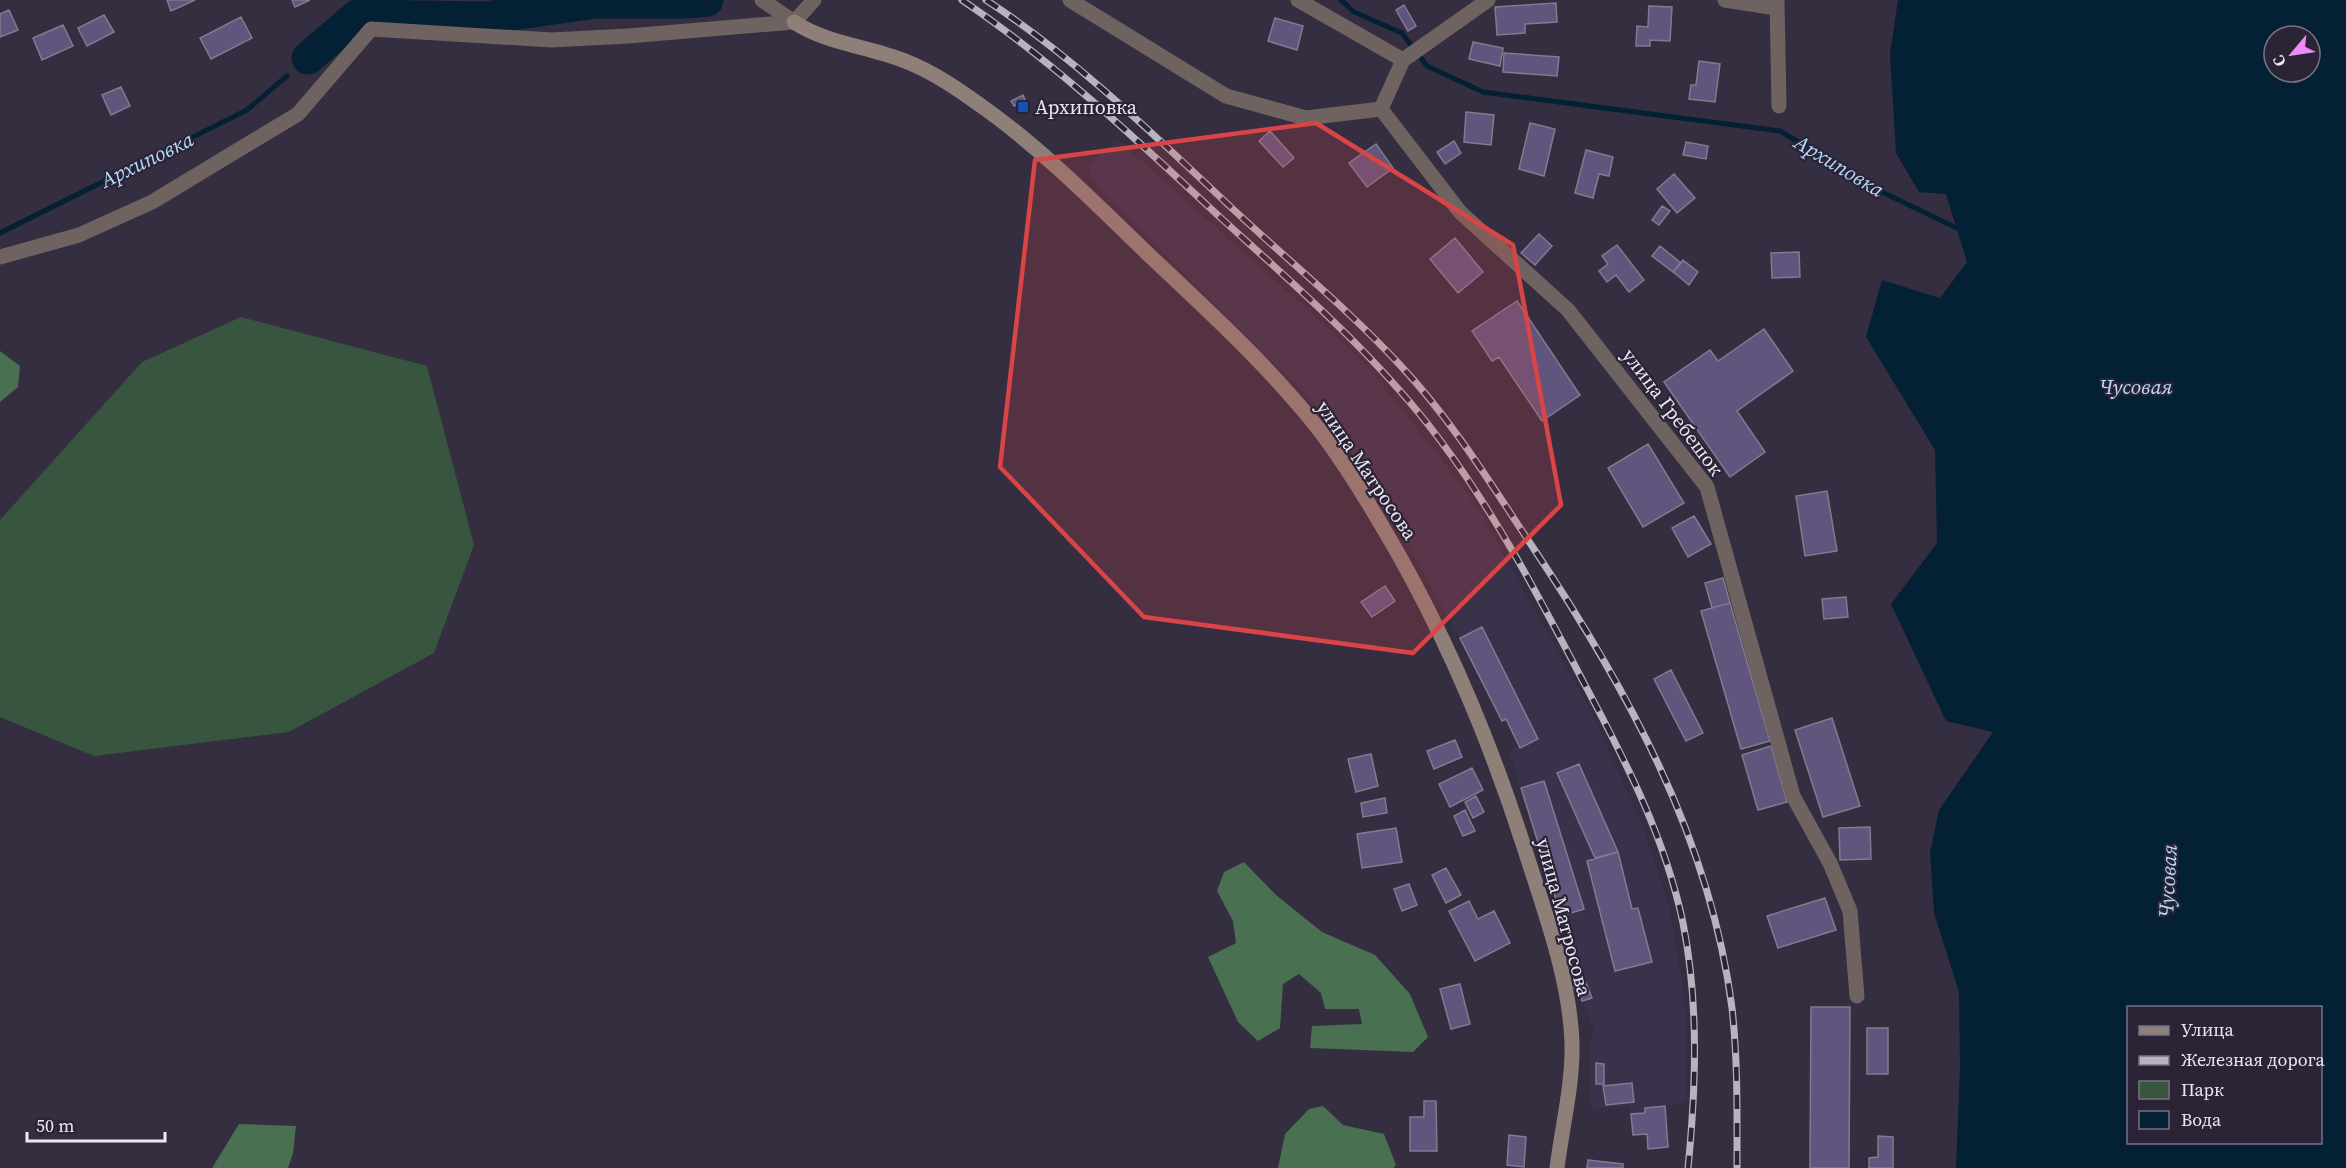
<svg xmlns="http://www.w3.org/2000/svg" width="2346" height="1168" viewBox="0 0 2346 1168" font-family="'Source Serif 4',serif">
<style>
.built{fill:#3a324b}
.green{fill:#38553f}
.forest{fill:#487051}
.water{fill:#032035;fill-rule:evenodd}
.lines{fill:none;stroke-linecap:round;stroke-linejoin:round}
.stream{stroke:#032035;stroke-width:5}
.river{stroke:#032035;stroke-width:33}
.building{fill:#61547d;stroke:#817b90;stroke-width:1.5}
.street{stroke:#6e6360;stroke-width:15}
.secondary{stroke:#8f7f79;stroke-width:15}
.rail-casing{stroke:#b7b3c1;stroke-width:7}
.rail{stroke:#2a2436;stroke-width:4.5;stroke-dasharray:14;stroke-linecap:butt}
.marked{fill:#d94547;fill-opacity:0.2;stroke:#d94547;stroke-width:4.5;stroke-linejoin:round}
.transit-dot{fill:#1a4fb4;stroke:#2a2436;stroke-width:2}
.labels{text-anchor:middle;stroke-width:4.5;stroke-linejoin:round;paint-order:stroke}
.poi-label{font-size:20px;fill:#ebe8f4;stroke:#2a2436;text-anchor:start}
.street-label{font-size:20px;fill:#ebe8f4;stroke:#2a2436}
.water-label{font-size:21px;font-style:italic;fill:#b7dbfb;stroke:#2a2436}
</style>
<rect width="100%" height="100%" fill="#342e40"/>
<!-- built -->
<path class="built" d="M 1117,139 L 1327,327 L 1366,365 L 1448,467 L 1481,513 L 1572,677 L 1599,728 L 1643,827 L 1670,909 L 1682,981 L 1686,1020 L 1687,1102 L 1665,1106 L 1668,1147 L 1648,1149 L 1647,1134 L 1633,1135 L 1630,1106 L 1591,1109 L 1589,1043 L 1594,1028 L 1580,995 L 1577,996 L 1574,986 L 1577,985 L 1561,916 L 1509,751 L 1518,745 L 1506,720 L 1502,721 L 1460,638 L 1408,546 L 1384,511 L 1349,449 L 1335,428 L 1316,405 L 1104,194 L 1090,175 L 1090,165 Z"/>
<!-- green -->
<path class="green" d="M 241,317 L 427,366 L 474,545 L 434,653 L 289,732 L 94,756 L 0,717 L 0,520 L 142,362 Z"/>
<!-- forest -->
<path class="forest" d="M 0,351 L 20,366 L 18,387 L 0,402 Z
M 1244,862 L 1276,895 L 1322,932 L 1375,955 L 1410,994 L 1428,1037 L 1413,1052 L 1310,1048 L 1312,1026 L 1362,1024 L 1359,1009 L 1325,1009 L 1321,993 L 1299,974 L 1283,984 L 1280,1028 L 1258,1041 L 1238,1022 L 1208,957 L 1236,943 L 1233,921 L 1217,891 L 1224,872 Z
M 1323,1106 L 1343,1125 L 1384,1134 L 1396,1165 L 1393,1168 L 1278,1168 L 1285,1134 L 1309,1109 Z
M 239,1124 L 296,1126 L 293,1153 L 288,1168 L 212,1168 Z"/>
<!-- water -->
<path class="water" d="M 1898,0 L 2346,0 L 2346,1168 L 1956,1168 L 1960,1069 L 1959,992 L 1934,913 L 1930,853 L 1939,810 L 1993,732 L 1946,721 L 1891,604 L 1937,543 L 1935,450 L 1866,337 L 1882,280 L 1940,298 L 1967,262 L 1946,194 L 1919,192 L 1896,153 L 1890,54 ZM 2274,36 L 2310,36 L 2310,72 L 2274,72 ZM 2128,1008 L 2320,1008 L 2320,1142 L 2128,1142 Z"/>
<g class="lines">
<!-- stream -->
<path class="stream" d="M 1341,0 L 1354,12 L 1402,33 L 1427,66 L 1483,92 L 1780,131 L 1884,193 L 1961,230
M 0,233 L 247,110 L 287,76"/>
<!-- river -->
<path class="river" d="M 308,58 L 357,16 L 485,18 L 596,2 L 688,2 L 707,0"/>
</g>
<!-- building -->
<path class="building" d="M 167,0 L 195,0 L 171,11 Z
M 292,0 L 310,0 L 295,7 Z
M 1556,3 L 1557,22 L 1525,24 L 1525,33 L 1497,35 L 1495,7 Z
M 1404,5 L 1416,26 L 1408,31 L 1396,10 Z
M 1649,6 L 1672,7 L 1670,41 L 1650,40 L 1650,46 L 1636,46 L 1637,26 L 1648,27 Z
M 9,10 L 18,30 L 0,37 L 0,14 Z
M 104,15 L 114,32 L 87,46 L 78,28 Z
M 241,17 L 252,38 L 211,59 L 200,38 Z
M 1275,18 L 1303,26 L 1297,50 L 1268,41 Z
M 63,25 L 73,46 L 42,60 L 33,38 Z
M 1473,42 L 1503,48 L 1500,66 L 1469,59 Z
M 1504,53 L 1559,57 L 1557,76 L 1503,72 Z
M 1699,61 L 1720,64 L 1715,102 L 1689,99 L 1691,85 L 1696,85 Z
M 121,87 L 130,106 L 111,115 L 102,95 Z
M 1023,95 L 1025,100 L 1014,106 L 1011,101 Z
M 1466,112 L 1494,115 L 1491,145 L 1464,142 Z
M 1530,123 L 1555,129 L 1544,176 L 1519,169 Z
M 1270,131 L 1294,158 L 1283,167 L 1259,141 Z
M 1454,141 L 1461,153 L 1445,164 L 1437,152 Z
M 1686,142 L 1708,146 L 1706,159 L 1683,155 Z
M 1376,144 L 1393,168 L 1367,187 L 1349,163 Z
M 1586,150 L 1613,157 L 1609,176 L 1599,174 L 1593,198 L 1575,193 Z
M 1674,174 L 1695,198 L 1677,213 L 1657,189 Z
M 1662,206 L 1670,211 L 1659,225 L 1652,220 Z
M 1539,234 L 1552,246 L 1535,265 L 1521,253 Z
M 1455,238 L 1483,272 L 1458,293 L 1430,259 Z
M 1617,245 L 1644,280 L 1629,292 L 1616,275 L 1607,282 L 1599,271 L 1608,264 L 1602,256 Z
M 1660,246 L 1681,263 L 1673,272 L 1652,256 Z
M 1799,252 L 1800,277 L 1772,278 L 1771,253 Z
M 1683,260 L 1698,272 L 1689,285 L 1673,272 Z
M 1517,301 L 1580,395 L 1542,421 L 1499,357 L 1492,361 L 1472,331 Z
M 1764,329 L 1793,371 L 1737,411 L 1765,452 L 1730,477 L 1664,382 L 1710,350 L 1718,361 Z
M 1648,444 L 1684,503 L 1643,527 L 1608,468 Z
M 1827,491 L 1837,551 L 1805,556 L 1796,496 Z
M 1694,516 L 1711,544 L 1688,557 L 1672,528 Z
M 1723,578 L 1730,603 L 1712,608 L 1705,583 Z
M 1385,586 L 1395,601 L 1372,617 L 1361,602 Z
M 1846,597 L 1848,617 L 1824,619 L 1822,599 Z
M 1730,603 L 1770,741 L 1741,749 L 1701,611 Z
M 1482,627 L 1538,739 L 1520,748 L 1506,719 L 1502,721 L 1460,638 Z
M 1671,670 L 1703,733 L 1686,741 L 1654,679 Z
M 1832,718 L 1860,806 L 1823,817 L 1795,730 Z
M 1455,740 L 1462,757 L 1434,769 L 1427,751 Z
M 1771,746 L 1787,802 L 1758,810 L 1742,755 Z
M 1371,754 L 1378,786 L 1356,792 L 1348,759 Z
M 1579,764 L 1618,852 L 1595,858 L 1557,773 Z
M 1472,768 L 1483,790 L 1450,807 L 1439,784 Z
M 1544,781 L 1584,909 L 1561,916 L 1521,788 Z
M 1476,796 L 1484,812 L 1473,818 L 1465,802 Z
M 1385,798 L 1387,813 L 1363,817 L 1361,803 Z
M 1465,810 L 1475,831 L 1463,836 L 1454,816 Z
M 1870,827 L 1871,859 L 1840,860 L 1839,828 Z
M 1396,828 L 1402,862 L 1362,868 L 1357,834 Z
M 1618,852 L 1632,909 L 1638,908 L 1652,962 L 1615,971 L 1587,861 Z
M 1446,868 L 1461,895 L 1446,903 L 1432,875 Z
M 1409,884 L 1417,905 L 1402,911 L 1394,889 Z
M 1825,898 L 1836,930 L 1778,948 L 1767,916 Z
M 1469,901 L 1478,919 L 1494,911 L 1510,943 L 1475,961 L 1449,911 Z
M 1584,978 L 1592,998 L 1582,1001 L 1580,995 L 1577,996 L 1574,986 L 1577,985 L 1575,981 Z
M 1460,984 L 1470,1024 L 1451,1029 L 1440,989 Z
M 1811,1007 L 1850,1007 L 1849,1168 L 1810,1168 Z
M 1867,1028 L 1888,1028 L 1888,1074 L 1867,1074 Z
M 1596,1063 L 1604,1064 L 1604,1084 L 1596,1084 Z
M 1632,1083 L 1634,1102 L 1606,1105 L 1603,1086 Z
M 1424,1101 L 1436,1101 L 1437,1151 L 1410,1151 L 1410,1117 L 1424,1117 Z
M 1665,1106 L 1668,1147 L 1648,1149 L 1647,1134 L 1633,1135 L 1631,1114 L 1645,1113 L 1645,1108 Z
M 1509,1135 L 1526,1137 L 1524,1167 L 1507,1165 Z
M 1878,1136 L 1893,1137 L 1893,1168 L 1869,1168 L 1869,1158 L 1878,1157 Z
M 1588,1160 L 1623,1164 L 1623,1168 L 1587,1168 Z"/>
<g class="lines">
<!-- street -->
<path class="street" d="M 762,0 L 794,22
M 1070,0 L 1226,96 L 1306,118 L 1381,109
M 1298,0 L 1403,60
M 1725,0 L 1776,8
M 1777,0 L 1779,106
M 794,22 L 814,0
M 1381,109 L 1460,212 L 1568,310 L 1707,487 L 1793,796 L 1830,863 L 1850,911 L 1857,996
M 1381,109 L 1403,60 L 1488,0
M 0,257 L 79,235 L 152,202 L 298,114 L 371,29 L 552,40 L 628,36 L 794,22"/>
<!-- secondary -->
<path class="secondary" d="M 794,22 C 827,44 868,46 905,61 C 934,72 962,92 987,110 C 1045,152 1095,203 1147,253 C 1205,308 1267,364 1317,427 C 1341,458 1362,492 1382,526 C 1443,628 1489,737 1525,850 C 1544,910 1570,979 1572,1043 C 1573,1085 1562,1127 1557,1168"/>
<defs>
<path id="rail" d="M 962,0 C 1057,64 1139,142 1222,219 C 1299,289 1378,357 1440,440 C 1497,516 1540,599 1584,683 C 1625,760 1665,837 1683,923 C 1699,1003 1696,1087 1688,1168
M 986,0 C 1077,59 1156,137 1235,211 C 1290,262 1349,310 1400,365 C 1451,419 1491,484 1532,546 C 1626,687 1710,837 1732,1008 C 1738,1061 1737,1115 1737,1168"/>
</defs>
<!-- rail casing -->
<use href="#rail" class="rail-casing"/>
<!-- rail -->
<use href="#rail" class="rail"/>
</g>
<!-- marked area -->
<path class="marked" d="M 1316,123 L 1513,245 L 1561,505 L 1413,653 L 1144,617 L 1000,467 L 1035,160 Z"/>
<!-- markers -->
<rect class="transit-dot" x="1017" y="101" width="12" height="12" rx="3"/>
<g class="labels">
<!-- poi labels -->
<g class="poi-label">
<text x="1035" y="114">Архиповка</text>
</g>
<!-- street labels -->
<g class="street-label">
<text transform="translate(1673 412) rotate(53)" y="7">улица Гребешок</text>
<text transform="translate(1367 470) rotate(56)" y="7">улица Матросова</text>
<text transform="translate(1564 917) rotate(75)" y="7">улица Матросова</text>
</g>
<!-- water labels -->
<g class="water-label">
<text transform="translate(147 160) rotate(-26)" y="7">Архиповка</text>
<text transform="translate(1839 166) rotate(31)" y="7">Архиповка</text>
<text x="2136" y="394">Чусовая</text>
<text transform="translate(2168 881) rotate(-87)" y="7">Чусовая</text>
</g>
</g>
<!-- legend -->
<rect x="2127" y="1006" width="195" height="138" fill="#2a2436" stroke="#777282" stroke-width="1.5"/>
<rect x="2139" y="1026" width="30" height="9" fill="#8f7f79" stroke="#777282" stroke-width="1.5"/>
<text x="2181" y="1036" font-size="18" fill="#ebe8f4">Улица</text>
<rect x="2139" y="1056" width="30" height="9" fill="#b7b3c1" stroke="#777282" stroke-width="1.5"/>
<text x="2181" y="1066" font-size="18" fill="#ebe8f4">Железная дорога</text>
<rect x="2139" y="1081" width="30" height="18" fill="#38553f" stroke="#777282" stroke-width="1.5"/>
<text x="2181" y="1096" font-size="18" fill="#ebe8f4">Парк</text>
<rect x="2139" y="1111" width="30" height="18" fill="#032035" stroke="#777282" stroke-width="1.5"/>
<text x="2181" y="1126" font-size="18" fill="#ebe8f4">Вода</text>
<!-- north arrow -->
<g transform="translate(2292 54) rotate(241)"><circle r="28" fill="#2a2436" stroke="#777282" stroke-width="1.5"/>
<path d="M0-4.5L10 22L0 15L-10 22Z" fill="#ee8bf8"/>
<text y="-9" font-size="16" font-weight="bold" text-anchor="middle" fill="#ebe8f4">С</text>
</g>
<!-- scale -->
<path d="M27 1132v9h138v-9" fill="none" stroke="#ebe8f4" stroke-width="3"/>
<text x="36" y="1132" font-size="18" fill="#ebe8f4" stroke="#2a2436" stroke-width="4.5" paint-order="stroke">50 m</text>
</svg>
